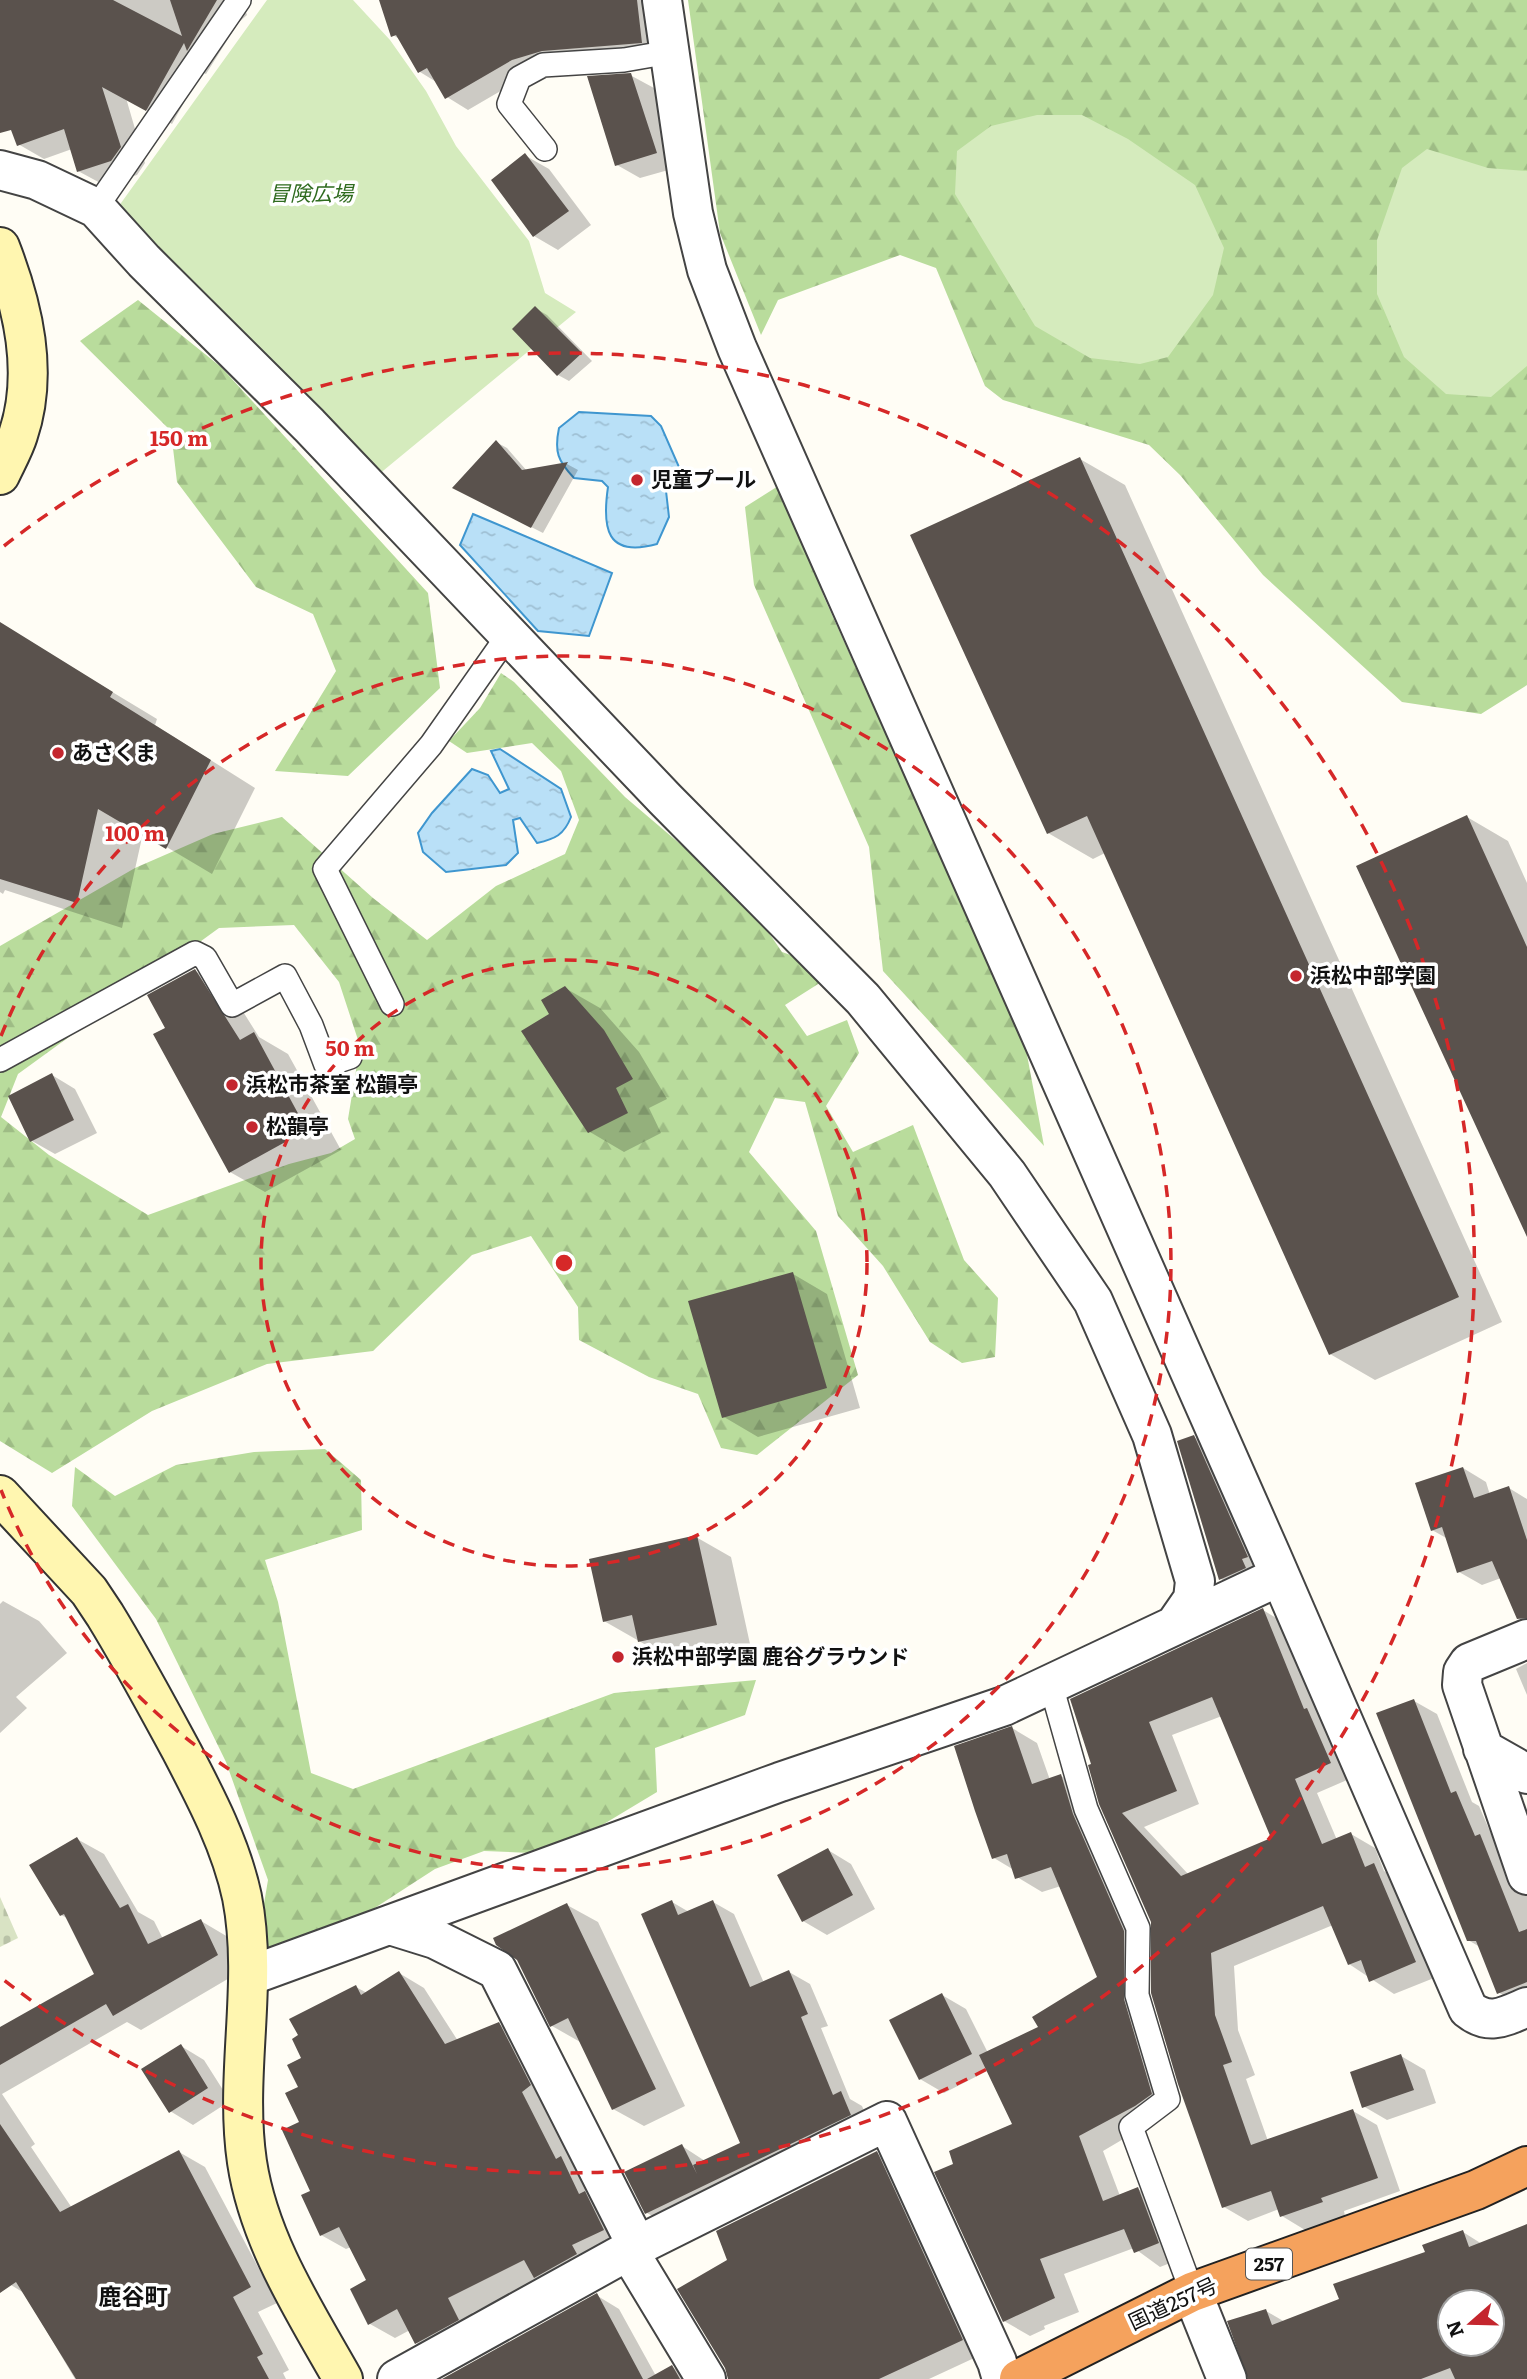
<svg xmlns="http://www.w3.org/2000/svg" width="1527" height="2379" viewBox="0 0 1527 2379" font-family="Literata,'Noto Sans JP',serif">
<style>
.forest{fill:url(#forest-firs);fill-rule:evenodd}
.cemetery{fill:url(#cemetery-stones)}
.park{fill:#d5ebbd}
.water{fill:url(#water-ripples);stroke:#3f96cf;stroke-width:2}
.shadow{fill:#0003;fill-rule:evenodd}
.building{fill:#5a524d;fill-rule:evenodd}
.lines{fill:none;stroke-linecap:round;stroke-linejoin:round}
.lane-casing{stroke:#444;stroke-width:26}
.street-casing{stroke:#444;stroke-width:42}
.secondary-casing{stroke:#333;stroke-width:42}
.highway-casing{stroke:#222;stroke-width:42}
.lane{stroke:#fff;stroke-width:23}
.street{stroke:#fff;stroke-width:38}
.secondary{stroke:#fff6b0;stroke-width:38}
.highway{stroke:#f5a25d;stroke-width:38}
.ring{fill:none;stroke:#d62828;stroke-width:3.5;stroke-dasharray:12 9}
.poi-dot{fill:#c4262e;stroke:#fff;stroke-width:2.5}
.labels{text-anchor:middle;stroke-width:7;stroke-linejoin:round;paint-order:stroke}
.shield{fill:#fff;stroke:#585858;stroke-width:2}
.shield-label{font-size:19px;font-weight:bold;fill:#111}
.park-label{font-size:21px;font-style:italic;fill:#2f6b1f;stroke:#fff}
.poi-label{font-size:21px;font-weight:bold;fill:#111;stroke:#fff;text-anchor:start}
.street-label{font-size:21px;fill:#111;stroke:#fff}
.neighbourhood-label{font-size:23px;font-weight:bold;fill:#111;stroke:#fff}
.centre{fill:#d62828;stroke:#fff;stroke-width:3.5}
.ring-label{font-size:21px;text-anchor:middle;font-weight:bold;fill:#d62828;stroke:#fff;stroke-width:7;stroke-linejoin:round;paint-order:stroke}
</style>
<defs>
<pattern id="forest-firs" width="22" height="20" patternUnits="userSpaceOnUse" patternTransform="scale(1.75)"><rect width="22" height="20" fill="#b9dc9c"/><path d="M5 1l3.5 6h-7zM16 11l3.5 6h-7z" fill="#9ebc85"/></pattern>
<pattern id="cemetery-stones" width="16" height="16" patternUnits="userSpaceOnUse" patternTransform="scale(1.75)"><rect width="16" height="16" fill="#d9e3c4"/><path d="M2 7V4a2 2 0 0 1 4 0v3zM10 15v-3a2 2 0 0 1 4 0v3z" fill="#b9c2a7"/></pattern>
<pattern id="water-ripples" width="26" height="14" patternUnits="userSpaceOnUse" patternTransform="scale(1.75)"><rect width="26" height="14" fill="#b9e0f7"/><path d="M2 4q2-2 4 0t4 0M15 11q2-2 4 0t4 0" fill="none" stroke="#9ebfd3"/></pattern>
</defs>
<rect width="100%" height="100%" fill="#fffdf5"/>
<!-- forest -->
<path class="forest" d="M 688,0 L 1527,0 L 1527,685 L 1481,714 L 1402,702 L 1263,575 L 1180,475 L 1149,445 L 1003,400 L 985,386 L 936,268 L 900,255 L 778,300 L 761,335 L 720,233 Z
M 138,300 L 221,367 L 428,593 L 440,688 L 348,776 L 275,771 L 336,671 L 313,614 L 256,587 L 177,482 L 171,431 L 80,341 Z
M 783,483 L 824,597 L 1025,1044 L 1044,1146 L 883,971 L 869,847 L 754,585 L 745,507 Z
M 501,673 L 514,682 L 625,797 L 746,900 L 782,952 L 825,967 L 826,979 L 785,1005 L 807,1036 L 847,1020 L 859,1053 L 826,1106 L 853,1152 L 913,1125 L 964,1260 L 998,1298 L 995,1357 L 962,1363 L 930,1342 L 883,1266 L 838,1216 L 805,1102 L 775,1098 L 749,1152 L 816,1231 L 858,1375 L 757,1455 L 721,1448 L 698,1394 L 649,1377 L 579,1340 L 578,1307 L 531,1236 L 472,1255 L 373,1351 L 267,1364 L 152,1411 L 52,1473 L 0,1441 L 0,946 L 135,868 L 213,834 L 282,817 L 373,898 L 427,940 L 496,886 L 565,854 L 579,820 L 561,771 L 532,743 L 467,753 L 449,741 L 480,708 ZM 294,925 L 339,982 L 360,1046 L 348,1119 L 355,1139 L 331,1153 L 289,1164 L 148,1215 L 49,1155 L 1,1117 L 18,1074 L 219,928 Z
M 325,1449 L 361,1480 L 362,1530 L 265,1560 L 278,1602 L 311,1773 L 353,1789 L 614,1693 L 756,1680 L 745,1715 L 655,1748 L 657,1792 L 554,1854 L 484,1851 L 435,1869 L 333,1935 L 272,1959 L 257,1945 L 268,1880 L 226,1762 L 156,1619 L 72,1506 L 75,1467 L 115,1496 L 176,1465 L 254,1452 Z"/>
<!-- cemetery -->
<path class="cemetery" d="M 0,1897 L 18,1938 L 0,1947 Z"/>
<!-- park -->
<path class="park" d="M 267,0 L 353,0 L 390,40 L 426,91 L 456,146 L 529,241 L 545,293 L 576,312 L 378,475 L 116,210 Z
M 1037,115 L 1082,115 L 1128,139 L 1195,185 L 1224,248 L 1213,295 L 1168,357 L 1140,364 L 1090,358 L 1035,326 L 955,194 L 957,151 L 991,126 Z
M 1427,149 L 1488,168 L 1527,171 L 1527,366 L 1491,397 L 1446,394 L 1404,357 L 1377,294 L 1377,240 L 1402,168 Z"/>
<!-- water -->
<path class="water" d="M 579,412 L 651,416 L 661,426 L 686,483 L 666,491 L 669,517 L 657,544 C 606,558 602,528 608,487 L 602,481 L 574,478 C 558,461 554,452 559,428 Z
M 473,514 L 612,573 L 589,636 L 538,631 L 460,545 Z
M 500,749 L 561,789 L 571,817 C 564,835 555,839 537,843 L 520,818 L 513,820 L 518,853 L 506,865 L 446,872 L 423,852 L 418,833 L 432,813 L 472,769 L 488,775 L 500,793 L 509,789 L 491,751 Z"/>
<!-- shadow -->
<path class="shadow" d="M 0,0 L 242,0 L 247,15 L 238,23 L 206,74 L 201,72 L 172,124 L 126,98 L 145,163 L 137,175 L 104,185 L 78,171 L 72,149 L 44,159 L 18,144 Z
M 381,0 L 662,0 L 663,55 L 535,71 L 468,110 L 447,97 L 438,83 L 420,72 L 401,40 L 393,35 Z
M 630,75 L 654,88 L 679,167 L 640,178 L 617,165 Z
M 526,156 L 549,169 L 591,225 L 558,250 L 534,236 L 493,180 Z
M 535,308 L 547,315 L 592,361 L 569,381 L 558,375 Z
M 496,442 L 507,448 L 527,471 L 567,464 L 578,470 L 543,533 L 466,494 Z
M 1080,459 L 1125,485 L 1502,1322 L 1375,1380 L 1330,1354 L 1105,853 L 1093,859 L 1048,833 Z
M 8,629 L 157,719 L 155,725 L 255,788 L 212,874 L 143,833 L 122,928 L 5,890 L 3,894 L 0,892 L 0,644 Z
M 1467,817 L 1508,841 L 1527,883 L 1527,1233 Z
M 195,971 L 230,991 L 259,1037 L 288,1054 L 341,1150 L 265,1192 L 230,1172 L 167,1029 Z
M 565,988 L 600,1008 L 639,1052 L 667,1099 L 649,1108 L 661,1133 L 624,1152 L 590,1132 L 552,1014 Z
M 52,1075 L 75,1089 L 97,1133 L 55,1154 L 32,1141 Z
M 793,1274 L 827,1294 L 860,1408 L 758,1437 L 724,1417 Z
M 1194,1437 L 1213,1448 L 1265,1567 L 1239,1590 L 1221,1579 L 1179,1442 Z
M 1463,1468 L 1486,1482 L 1490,1495 L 1509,1488 L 1527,1499 L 1527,1623 L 1519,1618 L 1501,1578 L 1482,1585 L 1459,1572 L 1448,1539 L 1432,1530 Z
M 696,1537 L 731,1557 L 750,1644 L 674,1661 L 604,1621 Z
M 3,1601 L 39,1621 L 67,1653 L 16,1697 L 27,1708 L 0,1733 L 0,1604 Z
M 1263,1610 L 1286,1624 L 1354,1777 L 1317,1793 L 1337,1840 L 1351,1834 L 1375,1848 L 1384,1871 L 1397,1879 L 1439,1976 L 1394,1994 L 1349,1964 L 1333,1925 L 1234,1966 L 1238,2030 L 1255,2075 L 1246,2079 L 1268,2141 L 1353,2111 L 1377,2125 L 1400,2191 L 1344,2211 L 1345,2216 L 1305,2230 L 1282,2216 L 1279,2209 L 1248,2221 L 1224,2207 L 1153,1923 L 1090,1766 ZM 1222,1716 L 1273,1839 L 1189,1875 L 1144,1827 L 1199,1804 L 1172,1735 Z
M 1527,1663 L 1527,1695 L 1516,1669 Z
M 1414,1701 L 1437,1714 L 1472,1802 L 1479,1806 L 1495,1843 L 1515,1855 L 1527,1888 L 1527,2004 L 1521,2006 L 1498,1992 L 1480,1947 L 1468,1940 Z
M 1012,1728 L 1037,1743 L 1050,1780 L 1061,1776 L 1087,1790 L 1149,1947 L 1148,2014 L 1176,2108 L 1103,2151 L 1120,2196 L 1138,2189 L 1163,2203 L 1183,2258 L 1160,2267 L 1134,2248 L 1064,2274 L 1079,2312 L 1044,2326 L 1045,2329 L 1030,2336 L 1004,2321 L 956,2165 L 1014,2124 L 987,2071 L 944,2093 L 920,2079 L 942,1995 L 966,2009 L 988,2053 L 1040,2028 L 1099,1978 L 1061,1886 L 1042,1892 L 1017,1877 L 1014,1870 L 994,1858 Z
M 77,1839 L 104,1854 L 138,1912 L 154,1921 L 163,1939 L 201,1921 L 228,1937 L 243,1970 L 141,2030 L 127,2022 L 2,2094 L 35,2144 L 31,2147 L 72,2208 L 179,2152 L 205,2167 L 277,2303 L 258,2312 L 289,2370 L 283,2373 L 286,2379 L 75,2379 L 24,2293 L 11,2285 L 0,2270 L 0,2033 L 96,1975 L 69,1919 L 61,1915 Z
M 828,1850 L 851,1864 L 875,1909 L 827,1935 L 803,1921 Z
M 672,1902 L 689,1912 L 713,1902 L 734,1914 L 764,1983 L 789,1972 L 810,1984 L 828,2026 L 821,2028 L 850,2099 L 862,2106 L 871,2127 L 668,2225 L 647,2213 L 682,2146 L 705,2161 L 742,2144 Z
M 567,1905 L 598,1922 L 685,2106 L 644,2126 L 613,2109 L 582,2043 L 552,2026 Z
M 399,1973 L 424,1988 L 458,2041 L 499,2024 L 524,2038 L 628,2244 L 539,2279 L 472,2313 L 483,2334 L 441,2357 L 416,2343 L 410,2330 L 395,2338 L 370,2324 L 369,2281 L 351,2247 L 346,2249 L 321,2235 L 301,2123 L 303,2059 L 356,1987 L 367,1993 Z
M 181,2046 L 204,2060 L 230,2101 L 193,2125 L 170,2111 Z
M 1401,2056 L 1425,2070 L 1436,2103 L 1387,2120 L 1363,2106 Z
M 876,2153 L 899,2166 L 985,2353 L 929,2379 L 729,2379 L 729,2261 Z
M 1527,2226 L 1527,2379 L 1250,2379 L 1266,2311 L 1285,2322 L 1341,2300 L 1463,2232 L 1482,2244 ZM 1450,2302 L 1492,2302 L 1492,2344 L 1450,2344 Z
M 596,2295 L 619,2309 L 656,2376 L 672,2367 L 693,2379 L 444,2379 Z"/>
<!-- building -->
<path class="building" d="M 0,0 L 113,0 L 182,36 L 170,0 L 217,0 L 187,51 L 184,43 L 146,111 L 102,87 L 121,147 L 111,161 L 77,172 L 64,129 L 17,146 L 11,130 L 0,133 Z
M 379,0 L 637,0 L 642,43 L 542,51 L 512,60 L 445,99 L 427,68 L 418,73 L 396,35 L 391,37 Z
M 631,73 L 657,153 L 615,166 L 587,76 Z
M 525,153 L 569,211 L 533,237 L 491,180 Z
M 535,306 L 582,353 L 557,376 L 512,329 Z
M 496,440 L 522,470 L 568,462 L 531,528 L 452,488 Z
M 1080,457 L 1459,1297 L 1329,1355 L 1087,816 L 1047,834 L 910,535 Z
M 0,622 L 113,692 L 110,697 L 211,760 L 166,849 L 98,809 L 77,903 L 0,879 Z
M 1467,815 L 1527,947 L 1527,1237 L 1356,866 Z
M 195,969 L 240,1040 L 254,1032 L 307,1130 L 229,1173 L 153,1034 L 165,1028 L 147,995 Z
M 565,986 L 604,1030 L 633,1079 L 616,1088 L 628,1113 L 588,1133 L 521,1031 L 549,1014 L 541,1000 Z
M 52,1073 L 74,1120 L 30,1142 L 8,1096 Z
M 793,1272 L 827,1388 L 722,1418 L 688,1301 Z
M 1194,1435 L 1248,1557 L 1242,1559 L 1246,1568 L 1219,1580 L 1177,1441 Z
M 1463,1467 L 1474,1498 L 1509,1486 L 1527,1540 L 1527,1618 L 1517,1619 L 1492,1561 L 1457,1573 L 1442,1527 L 1431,1531 L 1415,1483 Z
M 697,1535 L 717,1625 L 638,1642 L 632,1615 L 603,1622 L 589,1559 Z
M 1263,1608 L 1304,1709 L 1307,1708 L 1331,1763 L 1295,1779 L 1322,1844 L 1351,1832 L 1365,1867 L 1374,1863 L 1416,1962 L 1369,1982 L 1361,1960 L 1348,1965 L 1323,1906 L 1211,1953 L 1215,2015 L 1232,2062 L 1223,2065 L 1251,2145 L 1353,2109 L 1378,2178 L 1321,2198 L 1323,2202 L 1280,2217 L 1271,2191 L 1222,2208 L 1178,2084 L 1151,1993 L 1151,1922 L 1099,1804 L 1088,1765 L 1091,1764 L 1070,1699 ZM 1212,1697 L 1271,1838 L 1181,1876 L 1122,1813 L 1177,1791 L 1149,1722 Z
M 1414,1699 L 1451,1793 L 1456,1791 L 1475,1836 L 1480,1834 L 1519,1932 L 1527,1929 L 1527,1982 L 1497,1994 L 1476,1941 L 1467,1941 L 1376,1713 Z
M 1012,1726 L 1032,1784 L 1061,1774 L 1073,1814 L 1124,1931 L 1124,1999 L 1152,2094 L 1135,2106 L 1079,2136 L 1103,2201 L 1138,2187 L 1159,2243 L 1134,2253 L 1124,2229 L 1040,2259 L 1055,2298 L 1003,2322 L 934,2172 L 953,2164 L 949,2151 L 1012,2124 L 979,2055 L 1038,2027 L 1032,2017 L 1097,1977 L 1051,1867 L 1015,1879 L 1007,1854 L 992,1859 L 975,1811 L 954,1746 Z
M 77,1837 L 120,1908 L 128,1904 L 148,1944 L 201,1919 L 218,1955 L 113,2016 L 106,2004 L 0,2065 L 0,2027 L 94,1974 L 64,1914 L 60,1916 L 29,1865 Z
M 828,1848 L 853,1895 L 802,1922 L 777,1875 Z
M 672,1900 L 678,1915 L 713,1900 L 750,1987 L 789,1970 L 808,2014 L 801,2017 L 833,2095 L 841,2091 L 851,2115 L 645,2214 L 624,2172 L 682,2144 L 697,2174 L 693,2165 L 740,2143 L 641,1914 Z
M 567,1903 L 656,2089 L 612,2110 L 568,2018 L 550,2027 L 517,1960 L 496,1945 L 493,1938 Z
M 399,1971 L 445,2044 L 499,2022 L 531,2085 L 522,2092 L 556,2159 L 561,2156 L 579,2194 L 585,2191 L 604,2230 L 572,2245 L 577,2254 L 534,2278 L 524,2260 L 448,2298 L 459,2320 L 415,2344 L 397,2309 L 368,2325 L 350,2289 L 366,2280 L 339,2227 L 320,2236 L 301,2195 L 310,2191 L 282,2130 L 299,2122 L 285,2093 L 298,2087 L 287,2065 L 301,2058 L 292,2039 L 298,2035 L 289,2019 L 356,1985 L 361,1995 Z
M 942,1993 L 972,2054 L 919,2080 L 889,2020 Z
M 181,2044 L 208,2088 L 169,2113 L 141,2069 Z
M 1401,2054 L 1414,2090 L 1362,2108 L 1350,2072 Z
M 0,2124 L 60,2212 L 179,2150 L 251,2287 L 233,2297 L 263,2354 L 257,2357 L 269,2379 L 76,2379 L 16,2282 L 0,2293 Z
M 877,2151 L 963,2340 L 879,2379 L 728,2379 L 725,2368 L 677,2289 L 727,2260 L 716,2231 Z
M 1527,2224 L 1527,2379 L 1455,2379 L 1450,2368 L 1421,2379 L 1248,2379 L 1227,2321 L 1266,2309 L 1272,2325 L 1339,2299 L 1333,2284 L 1425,2252 L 1422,2245 L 1463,2230 L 1469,2247 ZM 1450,2302 L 1492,2302 L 1492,2344 L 1450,2344 Z
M 597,2293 L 643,2379 L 442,2379 Z
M 672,2365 L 680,2379 L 647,2379 Z"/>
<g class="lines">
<defs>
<path id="lane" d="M 545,149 L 509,104 L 519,78 L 543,65 L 624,60 L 670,52
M 96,208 L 239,0
M 392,1004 L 325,869 L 431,745 L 502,644 L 505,631
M 0,1060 L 195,953 L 205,958 L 232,1005 L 285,976 L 311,1025 L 326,1065 L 350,1057
M 1051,1685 L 1086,1809 L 1138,1928 L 1137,1995 L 1168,2099 L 1131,2127 L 1192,2292"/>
<path id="street" d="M 662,0 L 693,213 L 707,270 L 737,348 L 1271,1555 L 1468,2009 C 1489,2026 1504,2017 1527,2007
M 0,170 L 37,180 L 96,208 L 144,261 L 309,425 L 665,799 L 863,999 L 1007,1174 L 1093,1301 L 1152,1435 L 1195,1581 L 1193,1599 L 1175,1625
M 1527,1639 L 1469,1663 L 1463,1672 L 1462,1685 L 1527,1875
M 1483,1749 L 1527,1774
M 390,1925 L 435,1939 L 497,1970 L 637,2246
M 249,1976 L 780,1782 L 1004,1706 L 1280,1576
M 628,2250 L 706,2379
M 1192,2292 L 1227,2379
M 397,2379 L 637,2246 L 887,2121 L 997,2362 L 1002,2379"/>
<path id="secondary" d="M 0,247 C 23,306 39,373 18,435 C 14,448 6,462 0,475
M 0,1495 L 89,1591 L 105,1615 C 132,1659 156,1704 181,1750 C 205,1796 231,1845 242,1897 C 259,1984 234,2074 247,2162 C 259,2241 304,2310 343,2379"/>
<path id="highway" d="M 1019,2379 L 1192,2292 L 1476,2190 L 1527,2166"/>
</defs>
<!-- lane casing -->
<use href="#lane" class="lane-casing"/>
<!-- street casing -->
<use href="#street" class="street-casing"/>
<!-- secondary casing -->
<use href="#secondary" class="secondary-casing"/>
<!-- highway casing -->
<use href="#highway" class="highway-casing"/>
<!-- lane -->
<use href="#lane" class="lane"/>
<!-- street -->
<use href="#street" class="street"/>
<!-- secondary -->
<use href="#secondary" class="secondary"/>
<!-- highway -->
<use href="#highway" class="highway"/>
</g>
<!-- distance rings -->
<g class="ring">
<circle cx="564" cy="1263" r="303"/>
<path d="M1 1036A607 607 0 1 1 1 1490"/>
<path d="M4 546A910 910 0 1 1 4 1980"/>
</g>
<!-- markers -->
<g class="poi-dot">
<circle cx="637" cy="480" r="7"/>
<circle cx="58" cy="753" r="7"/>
<circle cx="1296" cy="976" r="7"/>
<circle cx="232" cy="1085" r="7"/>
<circle cx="252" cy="1127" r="7"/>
<circle cx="618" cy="1657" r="7"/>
</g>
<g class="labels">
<!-- shield labels -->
<rect class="shield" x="1246" y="2248.5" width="46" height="31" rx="5"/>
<g class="shield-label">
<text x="1269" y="2271">257</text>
</g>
<!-- park labels -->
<g class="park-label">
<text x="311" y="201">冒険広場</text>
</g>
<!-- poi labels -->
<g class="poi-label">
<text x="651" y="487">児童プール</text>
<text x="72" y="760">あさくま</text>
<text x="1310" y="983">浜松中部学園</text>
<text x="246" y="1092">浜松市茶室 松韻亭</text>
<text x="266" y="1134">松韻亭</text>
<text x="632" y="1664">浜松中部学園 鹿谷グラウンド</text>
</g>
<!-- street labels -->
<g class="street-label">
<text transform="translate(1173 2304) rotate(-25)" y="7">国道257号</text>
</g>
<!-- neighbourhood labels -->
<g class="neighbourhood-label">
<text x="133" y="2305">鹿谷町</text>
</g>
</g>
<circle cx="564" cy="1263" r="10" class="centre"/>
<g class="ring-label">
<text x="179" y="446">150 m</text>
<text x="135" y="841">100 m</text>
<text x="350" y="1056">50 m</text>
</g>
<!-- north arrow -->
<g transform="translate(1471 2323) rotate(250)"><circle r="33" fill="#ffffff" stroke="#a0a0a0" stroke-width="2"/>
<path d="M0-5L12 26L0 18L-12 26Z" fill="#c4262e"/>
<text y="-10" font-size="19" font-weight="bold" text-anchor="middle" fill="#111111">N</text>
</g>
</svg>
